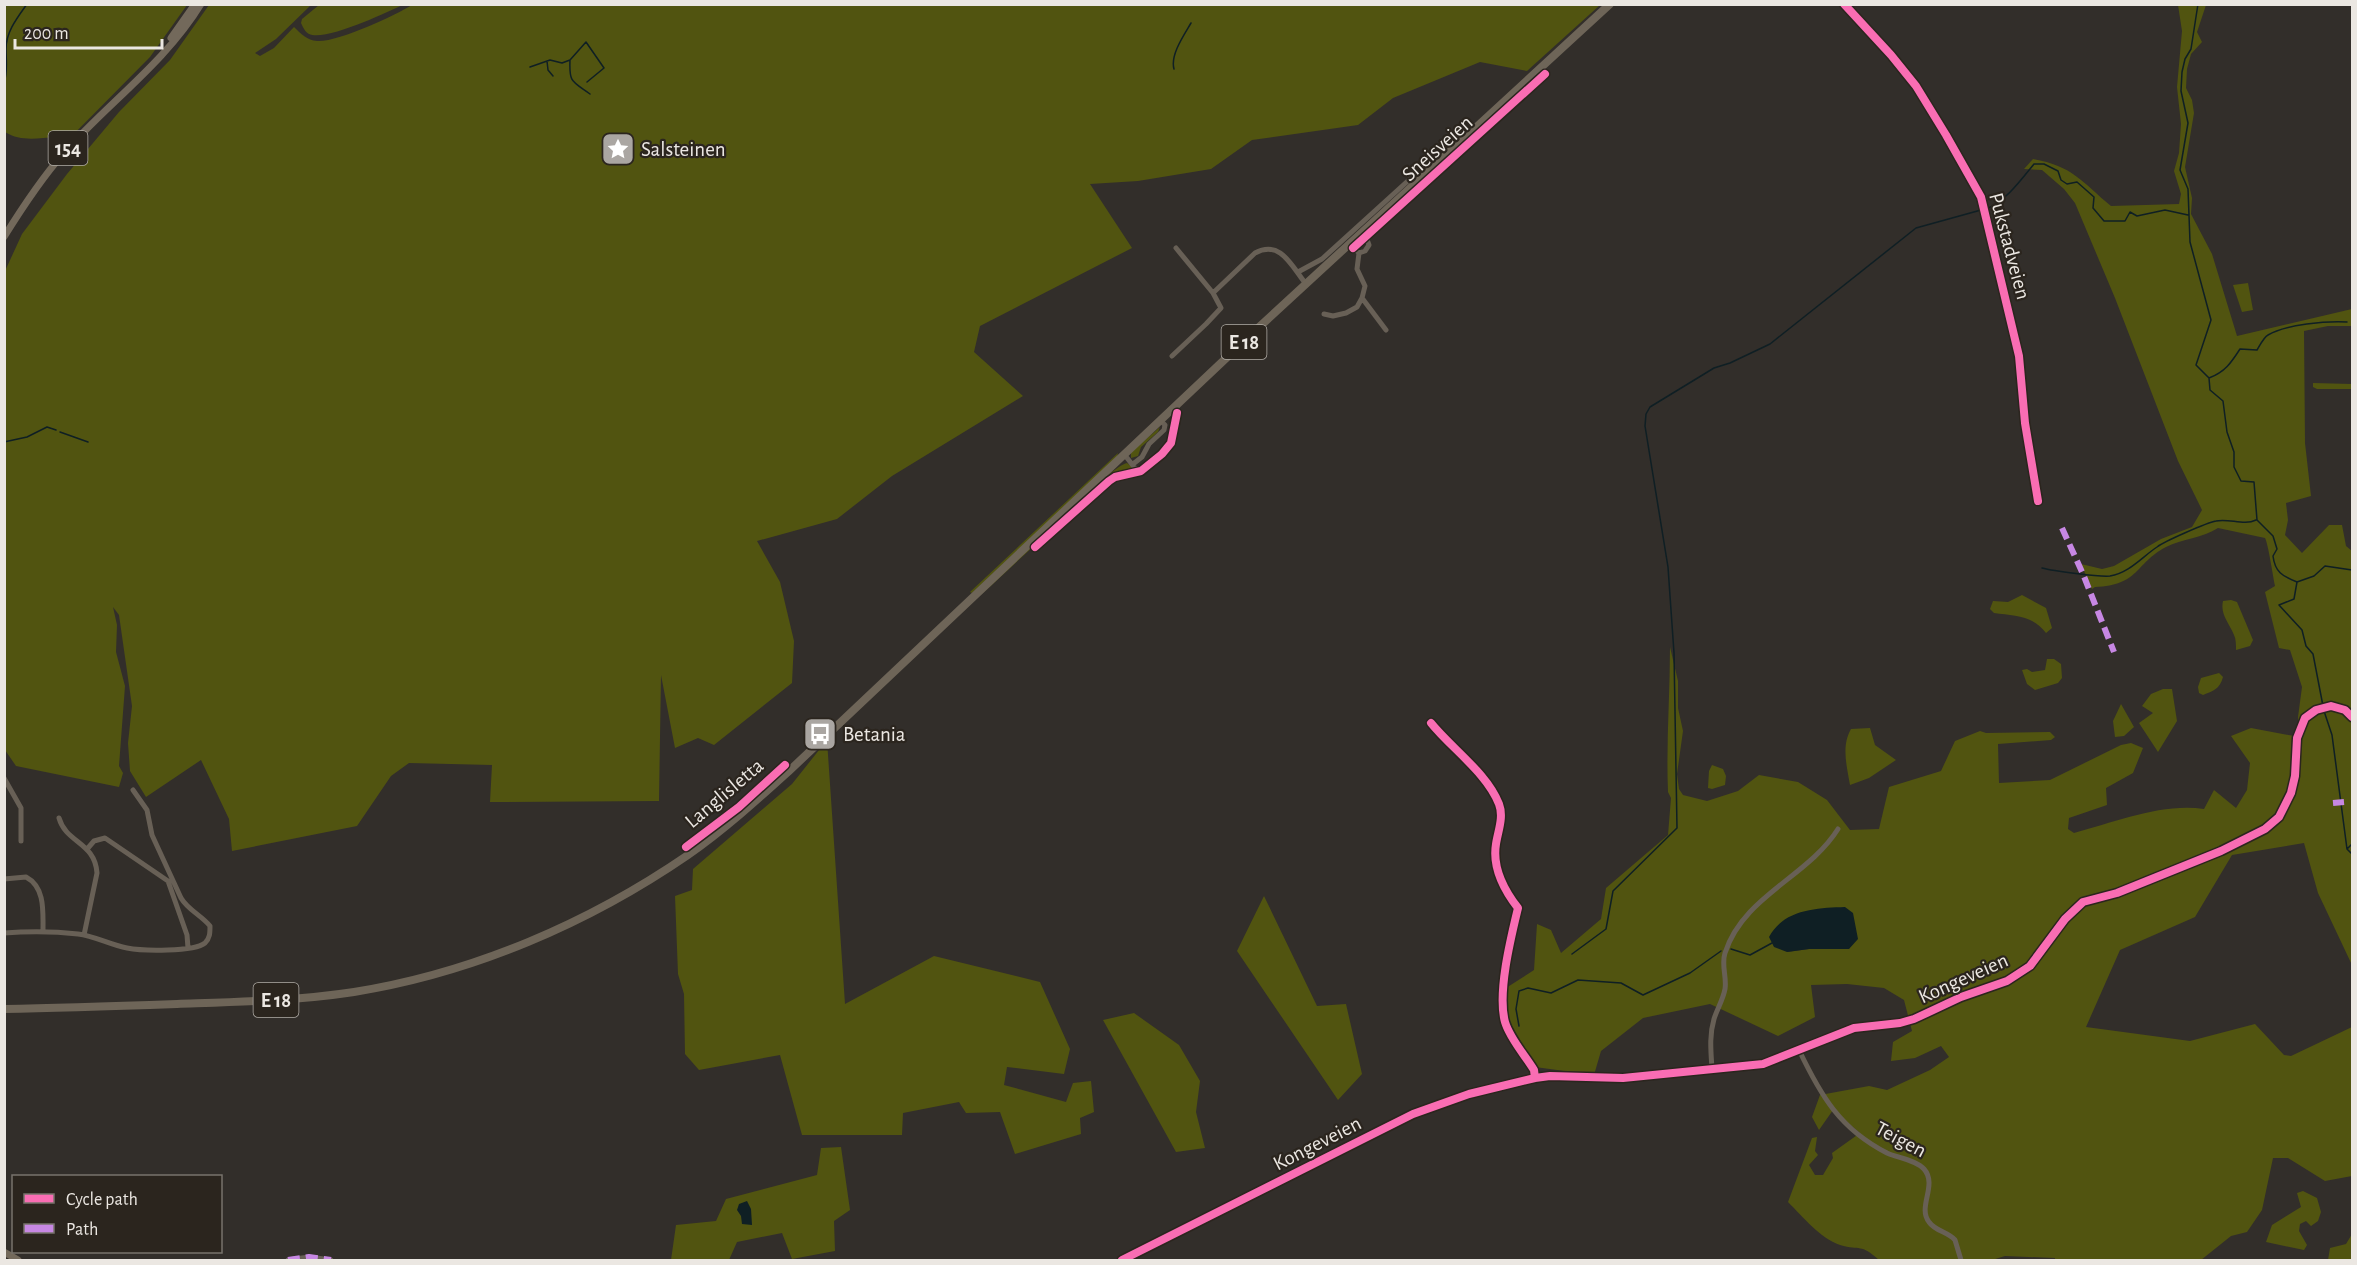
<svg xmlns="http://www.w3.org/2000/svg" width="2357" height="1265" viewBox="0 0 2357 1265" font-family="'Alegreya Sans',sans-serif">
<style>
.green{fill:#515410;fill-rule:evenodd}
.water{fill:#0f1f24}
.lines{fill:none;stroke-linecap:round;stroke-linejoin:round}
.stream{stroke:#0f1f24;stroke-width:1.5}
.minor{stroke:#686056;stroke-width:5}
.major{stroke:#73695b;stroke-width:7}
.highway{stroke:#6e6558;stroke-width:8}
.quiet{stroke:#c787e3;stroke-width:6;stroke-dasharray:12 6;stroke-linecap:butt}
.cycleway-casing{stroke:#2b251e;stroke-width:11}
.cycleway{stroke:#f96db3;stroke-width:8}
.labels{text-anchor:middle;stroke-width:4.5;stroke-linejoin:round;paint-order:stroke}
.shield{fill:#2b251e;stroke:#b1ada7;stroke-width:1.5}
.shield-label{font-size:20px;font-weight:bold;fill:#ebe7e2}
.street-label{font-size:21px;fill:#ebe7e2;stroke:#2b251e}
.poi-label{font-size:21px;fill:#ebe7e2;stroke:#2b251e;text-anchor:start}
</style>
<rect width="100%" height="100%" fill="#322e2a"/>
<!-- green -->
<path class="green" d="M 4,5 L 5,4 L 187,5 L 150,57 L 64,144 L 56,137 C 38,138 21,142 5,132 Z
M 319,5 L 319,4 L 403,5 C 387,12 325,42 309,34 C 305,32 303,27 301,23 L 302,19 Z
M 412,5 L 412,4 L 1600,5 L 1527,71 L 1480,62 L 1393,98 L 1358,125 L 1252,140 L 1211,169 L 1138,181 L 1090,184 L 1132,248 L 980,326 L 974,352 L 1023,396 L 892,476 L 837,519 L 757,541 L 780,582 L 794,641 L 792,683 L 714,745 L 698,738 L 675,748 L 661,675 L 659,801 L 490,802 L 492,765 L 409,763 L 391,776 L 357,826 L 232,851 L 229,819 L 201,760 L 146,797 L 130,771 L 128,743 L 132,706 L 119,615 L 113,607 L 117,625 L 116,652 L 125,686 L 119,766 L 123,773 L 119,787 L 16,766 L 5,750 L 5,271 L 22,234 L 67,174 L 119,112 L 170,60 L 209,5 L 311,5 L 276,39 L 255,53 L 260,56 L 274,48 L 294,27 C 301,34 307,40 317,41 C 336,43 396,15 412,5 Z
M 2178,5 L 2206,5 L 2197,32 L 2202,42 L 2191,54 L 2187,69 L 2186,88 L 2192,100 L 2194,113 L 2185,167 L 2192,198 L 2191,214 L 2212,254 L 2237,336 L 2352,309 L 2352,326 L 2328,326 L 2304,331 L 2305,443 L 2311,496 L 2286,503 L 2288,520 L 2285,535 L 2302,553 L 2329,525 L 2342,525 L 2346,546 L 2352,551 L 2352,965 L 2318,893 L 2304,843 L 2232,855 L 2195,917 L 2120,950 L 2086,1027 L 2190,1041 L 2255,1024 L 2284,1055 L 2291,1056 L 2352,1027 L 2352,1176 L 2325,1181 L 2288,1158 L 2273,1158 L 2262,1210 L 2247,1232 L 2231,1236 L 2201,1260 L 2055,1260 L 2055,1258 L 2005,1256 L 1992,1260 L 1879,1260 C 1860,1243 1861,1251 1840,1245 C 1820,1238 1803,1217 1788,1202 L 1812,1138 L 1817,1137 L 1815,1151 L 1818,1155 L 1809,1165 L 1815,1175 L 1823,1175 L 1833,1158 L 1832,1153 L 1860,1133 L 1833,1110 L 1819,1130 L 1812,1117 L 1820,1095 L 1869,1086 L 1887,1090 L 1930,1070 L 1949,1057 L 1941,1046 L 1915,1058 L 1891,1061 L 1893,1042 L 1912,1031 L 1904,1000 L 1884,988 L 1847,984 L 1811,985 L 1815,1017 L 1778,1036 L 1710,1004 L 1643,1018 L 1601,1051 L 1594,1075 L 1535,1067 L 1507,1017 L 1506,988 L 1534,970 L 1537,924 L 1551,930 L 1561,953 L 1601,919 L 1606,888 L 1668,835 L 1671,798 L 1668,792 C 1666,743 1670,696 1670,647 L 1678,681 L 1678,708 L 1683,731 L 1677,774 L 1679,789 L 1683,795 L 1707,801 L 1738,791 L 1759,775 L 1798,782 L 1827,800 L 1850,830 L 1879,829 L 1889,787 L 1941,771 L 1955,741 L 1980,731 L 1986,733 L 2050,732 L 2055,737 L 2051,740 L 1998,744 L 1999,783 L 2050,780 L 2121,745 L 2131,743 L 2143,748 L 2133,773 L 2106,788 L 2107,805 L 2069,818 L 2068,829 L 2074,833 C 2116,822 2161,803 2204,809 L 2214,790 L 2236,808 L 2247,790 L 2250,763 L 2231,736 L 2251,728 L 2299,737 L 2298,717 L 2302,687 L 2290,650 L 2279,648 L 2265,592 L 2275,586 C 2273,576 2268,543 2265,538 L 2218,528 C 2203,538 2182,539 2166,547 C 2134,564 2140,585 2095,587 L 2092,589 L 2081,564 L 2102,569 L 2114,566 L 2161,539 L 2192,527 L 2202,510 L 2178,461 L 2115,298 L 2075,203 L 2064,189 L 2042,170 L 2024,169 L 2033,159 C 2073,166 2082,182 2111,206 L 2179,204 L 2181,194 L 2174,171 L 2179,153 L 2181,124 L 2177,87 L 2182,31 ZM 1853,913 L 1849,949 L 1809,949 L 1787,952 Z
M 2248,283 L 2253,310 L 2242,312 L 2233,285 Z
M 2313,383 L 2352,384 L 2352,389 L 2317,389 L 2313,387 Z
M 1160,427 L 1158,432 L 1141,447 L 1138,456 L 1131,458 L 1131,452 Z
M 1118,453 L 1117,457 L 972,593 L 970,592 Z
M 1127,463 L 1132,467 L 1131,471 L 1117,474 L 1093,491 L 981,595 C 1002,574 1108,467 1127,463 Z
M 2022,595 L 2046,608 L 2052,628 L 2046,633 C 2033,615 2014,616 1994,613 L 1990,609 L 1993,601 L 2008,602 Z
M 2231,600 L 2237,602 L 2253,640 L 2250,646 L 2236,650 C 2236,645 2236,639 2234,635 C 2229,622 2220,615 2223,601 Z
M 2047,659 L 2054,659 L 2061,664 L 2062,678 L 2058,683 L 2035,690 L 2027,684 L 2022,670 L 2027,669 L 2032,672 L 2045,670 Z
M 2219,673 L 2223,677 C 2220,689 2213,691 2203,695 L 2199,693 L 2198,687 L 2201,678 Z
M 2163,689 L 2172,689 L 2177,721 L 2158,752 L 2139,723 L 2153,713 L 2142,706 L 2151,694 Z
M 2121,704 L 2134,727 L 2124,736 L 2115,737 L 2113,721 Z
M 1870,728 L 1875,745 L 1896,760 L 1869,778 L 1850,785 C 1847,767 1841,746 1851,729 Z
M 827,740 L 845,1004 L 934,956 L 1040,982 L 1070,1049 L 1064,1074 L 1007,1067 L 1004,1085 L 1066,1102 L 1073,1083 L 1091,1081 L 1094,1112 L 1080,1118 L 1081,1134 L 1015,1154 L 1000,1112 L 966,1113 L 959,1102 L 903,1113 L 902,1135 L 802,1135 L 780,1055 L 699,1070 L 685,1054 L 684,994 L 678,974 L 675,896 L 692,890 L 693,869 L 792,784 Z
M 1712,765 L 1723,769 L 1726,776 L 1725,785 L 1712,789 L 1708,788 L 1709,771 Z
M 784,767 L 786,770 L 730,818 L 690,849 L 688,847 L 754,795 Z
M 1264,896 L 1317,1006 L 1346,1004 L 1362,1074 L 1338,1100 L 1237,951 Z
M 1134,1013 L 1179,1045 L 1200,1081 L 1196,1112 L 1205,1148 L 1176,1152 L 1103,1020 Z
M 841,1147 L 850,1210 L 834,1221 L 835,1251 L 792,1259 L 782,1233 L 737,1242 L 729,1260 L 671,1260 L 676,1225 L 716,1221 L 726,1199 L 817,1175 L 821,1148 Z
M 2303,1191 L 2317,1198 L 2321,1212 L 2318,1221 L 2311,1226 L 2306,1221 L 2300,1224 L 2299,1231 L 2307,1245 L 2304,1250 L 2266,1242 L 2272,1225 L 2301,1207 L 2297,1193 Z
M 2352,1234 L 2352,1260 L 2328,1260 L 2330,1248 L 2346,1244 Z"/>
<!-- water -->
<path class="water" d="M 1845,907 L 1853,913 L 1858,939 L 1849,949 L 1809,949 L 1787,952 L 1774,947 L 1769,937 C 1784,909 1817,908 1845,907 Z
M 747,1201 L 751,1209 L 752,1225 L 742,1224 L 741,1216 L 737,1210 L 739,1204 Z"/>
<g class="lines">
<!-- stream -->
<path class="stream" d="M 2198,4 L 2191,49 L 2185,59 L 2182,72 L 2181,91 L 2188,123 L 2180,170 L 2188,189 L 2190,242 L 2211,320 L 2196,365 L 2209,378 L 2210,390 L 2223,401 L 2227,432 L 2234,452 L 2234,467 L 2241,481 L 2254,482 L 2257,520 L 2273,536 L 2277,549 L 2273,556 C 2275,572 2282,576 2297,582 L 2294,599 L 2279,605 L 2302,630 L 2306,646 L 2313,654 L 2323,706
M 570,60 C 569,83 572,81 590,94
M 547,61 L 548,70 L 553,76
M 530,67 L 550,60 L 562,63 L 570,60 L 586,42 L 604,68 L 587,82
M 1174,69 C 1170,55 1184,35 1191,23
M 4,83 C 8,71 6,61 6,49 C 6,32 17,18 27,4
M 1986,209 C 2005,202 2021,180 2034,164 L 2044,164 L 2058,171 L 2061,180 L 2067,184 L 2077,182 L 2094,197 L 2093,208 L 2104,221 L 2125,221 L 2130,212 L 2137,216 L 2165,210 L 2188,215
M 2209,378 C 2225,372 2231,363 2240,349 L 2257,350 C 2260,345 2264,337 2268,335 C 2286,324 2327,321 2347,322
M 60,432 L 88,442
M 4,442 L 27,437 L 47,427 L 56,430
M 2042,568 C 2053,571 2099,577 2110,576 C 2129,573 2142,557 2157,547 C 2165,541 2206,523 2216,521 C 2229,518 2244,526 2256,520
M 2297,582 L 2314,576 L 2325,566 L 2352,570
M 2324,711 L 2332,735 L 2347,849 L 2352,854
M 2347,849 L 2352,844
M 1731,949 L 1750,955 L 1772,943
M 1572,954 L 1606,929 L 1613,891 L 1677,828 L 1674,653 L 1668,567 L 1645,426 L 1646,414 L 1650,407 L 1714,368 L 1730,363 L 1770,344 L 1916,228 L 1981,210
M 1519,1026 L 1516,1009 L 1519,991 L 1528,988 L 1551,993 L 1578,980 L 1621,983 L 1643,995 L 1690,973 L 1721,951"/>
<!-- minor -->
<path class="minor" d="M 1844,4 L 1891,55 L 1916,86 L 1946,135 L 1981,197 L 2019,356 L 2025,423 L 2038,501
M 1359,253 L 1365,251 L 1369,245 L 1366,237
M 1298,272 L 1322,259 L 1410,179
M 1213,293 L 1255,253 C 1281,239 1292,267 1306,284
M 1362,298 L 1386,330
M 1324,314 L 1333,316 L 1346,313 L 1357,307 L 1362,298 L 1365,286 L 1357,269 L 1359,253 L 1349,244
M 1172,356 L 1206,324 L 1221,308 L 1213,293 L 1176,248
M 1124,454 L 1138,472
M 1133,464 L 1142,457 L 1149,444 L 1164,430 L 1165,425 L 1160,420
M 1431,723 C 1451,748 1487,773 1499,804 C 1504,817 1498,831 1496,844 C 1492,868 1504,890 1518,908 C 1511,937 1497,993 1505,1022 C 1510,1039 1525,1055 1534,1070 L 1535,1078
M 4,778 L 21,808 L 21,841
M 59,818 C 66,843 95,842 97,873 L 84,935
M 88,848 L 94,841 L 105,838 L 168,881 L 187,935 L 188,948
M 4,879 L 26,877 C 45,887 43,911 43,930
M 4,933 C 32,931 51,931 78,934 C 95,936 110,945 127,948 C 142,951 194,952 205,943 C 210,938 210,933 210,926 C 201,915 188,910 181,898 L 152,835 L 147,810 L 133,790
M 1799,1050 C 1821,1096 1840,1129 1887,1153 C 1898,1158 1916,1160 1924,1169 C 1938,1185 1917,1207 1929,1222 C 1935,1231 1948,1232 1955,1240 L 1961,1260
M 1712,1069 C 1711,1052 1709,1036 1714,1019 C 1717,1009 1723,1000 1725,989 C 1727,977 1721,965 1725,953 C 1743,896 1808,877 1838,829
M 288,1260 L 309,1257 L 331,1260"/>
<!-- major -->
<path class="major" d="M 171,38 L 195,4
M 4,237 C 22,208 41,179 63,154 C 108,103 165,63 201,4
M 4,1252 L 18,1260
M 1122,1260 L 1413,1114 L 1469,1094 L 1535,1078 L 1550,1076 L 1623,1078 L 1763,1064 L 1854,1028 L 1900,1023 L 1914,1019 L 1961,997 L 2007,981 L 2030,966 L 2065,919 L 2083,902 L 2117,893 L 2221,851 L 2265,829 L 2279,817 L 2291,793 L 2295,776 L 2297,738 L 2305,718 L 2316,710 L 2331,706 L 2345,710 L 2352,717"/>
<!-- highway -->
<path class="highway" d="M 4,1009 C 62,1008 120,1006 177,1004 C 236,1002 295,1001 354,992 C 473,973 589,923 688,855 C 724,830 757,800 789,771 L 1257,329 L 1610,4"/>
<!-- quiet -->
<path class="quiet" d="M 2062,528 L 2083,574 L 2114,652
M 2333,803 L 2344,802
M 288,1260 L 309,1257 L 331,1260"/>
<defs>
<path id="cycleway" d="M 1844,4 L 1891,55 L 1916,86 L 1946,135 L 1981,197 L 2019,356 L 2025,423 L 2038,501
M 1353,248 L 1545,74
M 1035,547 L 1109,481 L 1115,477 L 1141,471 L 1162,454 L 1171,443 L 1177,413
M 1431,723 C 1451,748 1487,773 1499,804 C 1504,817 1498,831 1496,844 C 1492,868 1504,890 1518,908 C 1511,937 1497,993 1505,1022 C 1510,1039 1525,1055 1534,1070 L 1535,1078
M 686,847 L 739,807 L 785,765
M 1122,1260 L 1413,1114 L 1469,1094 L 1535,1078 L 1550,1076 L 1623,1078 L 1763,1064 L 1854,1028 L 1900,1023 L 1914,1019 L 1961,997 L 2007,981 L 2030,966 L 2065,919 L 2083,902 L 2117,893 L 2221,851 L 2265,829 L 2279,817 L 2291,793 L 2295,776 L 2297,738 L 2305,718 L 2316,710 L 2331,706 L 2345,710 L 2352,717"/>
</defs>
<!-- cycleway casing -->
<use href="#cycleway" class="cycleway-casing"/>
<!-- cycleway -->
<use href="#cycleway" class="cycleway"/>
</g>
<!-- icons -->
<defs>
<symbol id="sight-square" viewBox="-11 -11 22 22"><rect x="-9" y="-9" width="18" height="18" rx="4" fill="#aaa6a2" stroke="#2b251e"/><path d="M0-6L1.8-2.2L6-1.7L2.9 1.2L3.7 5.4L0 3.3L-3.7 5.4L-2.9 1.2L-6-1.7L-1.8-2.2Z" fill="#fff"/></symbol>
<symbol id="bus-square" viewBox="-11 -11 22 22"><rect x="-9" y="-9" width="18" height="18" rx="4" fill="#aaa6a2" stroke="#2b251e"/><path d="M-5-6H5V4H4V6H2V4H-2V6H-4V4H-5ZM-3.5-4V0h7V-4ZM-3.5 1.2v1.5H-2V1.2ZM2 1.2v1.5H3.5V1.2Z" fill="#fff"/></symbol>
</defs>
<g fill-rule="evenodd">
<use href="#sight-square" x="599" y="130" width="38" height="38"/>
<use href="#bus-square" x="801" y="715" width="38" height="38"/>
</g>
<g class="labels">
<!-- shield labels -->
<g class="shield">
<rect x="48.5" y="131" width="39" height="34" rx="4.5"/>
<rect x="1221.5" y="325" width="45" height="34" rx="4.5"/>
<rect x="253.5" y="983" width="45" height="34" rx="4.5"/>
</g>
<g class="shield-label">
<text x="68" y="155">154</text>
<text x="1244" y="349">E 18</text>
<text x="276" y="1007">E 18</text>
</g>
<!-- street labels -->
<g class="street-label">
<text transform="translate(1437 148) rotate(-42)" y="7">Sneisveien</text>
<text transform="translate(2010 246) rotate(75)" y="7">Pukstadveien</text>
<text transform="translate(724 793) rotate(-40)" y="7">Langlisletta</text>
<text transform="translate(1963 978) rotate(-24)" y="7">Kongeveien</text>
<text transform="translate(1901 1139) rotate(28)" y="7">Teigen</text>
<text transform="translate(1317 1143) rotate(-27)" y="7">Kongeveien</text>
</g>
<!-- poi labels -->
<g class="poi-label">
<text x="641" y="156">Salsteinen</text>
<text x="843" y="741">Betania</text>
</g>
</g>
<!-- border -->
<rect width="2357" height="1265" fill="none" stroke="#ebe7e2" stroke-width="12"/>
<!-- legend -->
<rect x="12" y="1175" width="210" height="78" fill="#2b251e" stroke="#78736c" stroke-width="1.5"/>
<rect x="24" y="1194" width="30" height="9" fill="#f96db3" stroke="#78736c" stroke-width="1.5"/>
<text x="66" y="1205" font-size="18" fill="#ebe7e2">Cycle path</text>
<rect x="24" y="1224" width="30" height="9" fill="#c787e3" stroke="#78736c" stroke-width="1.5"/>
<text x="66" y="1235" font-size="18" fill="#ebe7e2">Path</text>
<!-- scale -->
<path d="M15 39v9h147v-9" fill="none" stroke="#ebe7e2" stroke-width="3"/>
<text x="24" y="39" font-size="18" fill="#ebe7e2" stroke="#2b251e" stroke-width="4.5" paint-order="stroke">200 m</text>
</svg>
